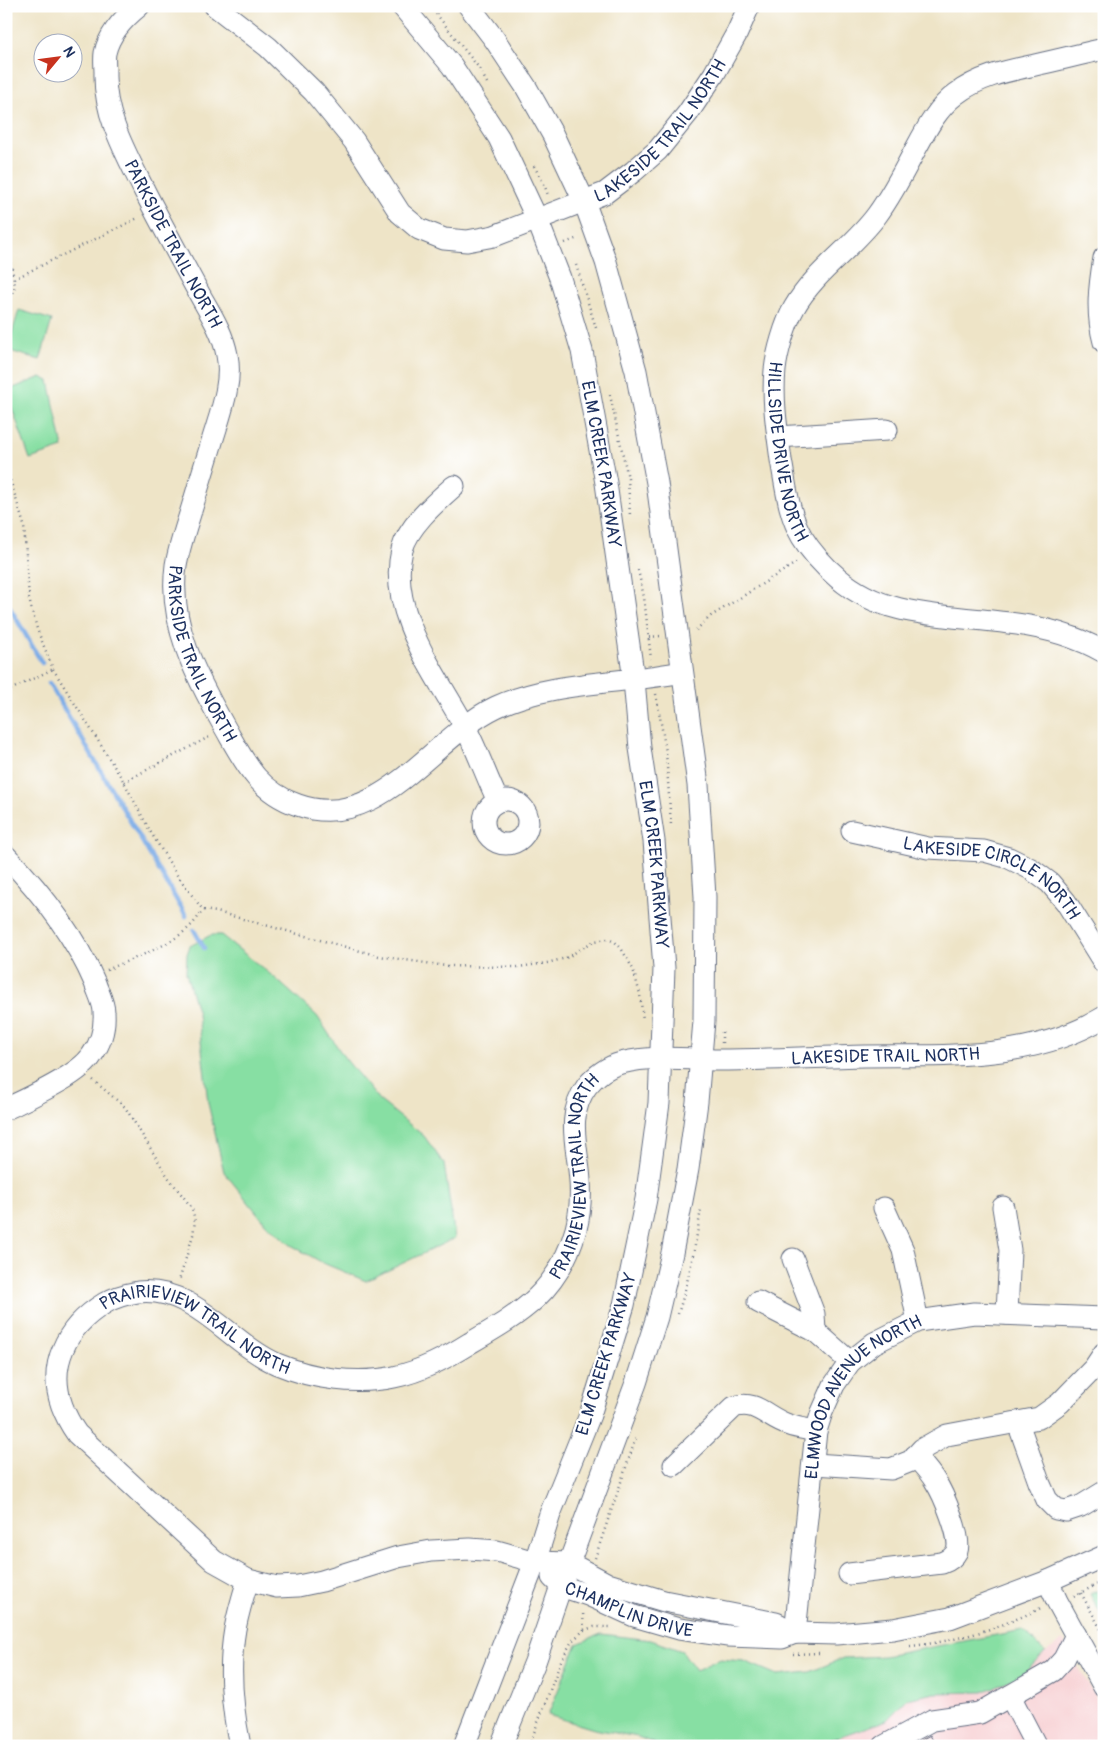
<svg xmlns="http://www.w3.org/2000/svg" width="1110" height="1752" viewBox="0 0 1110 1752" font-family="Pangolin,sans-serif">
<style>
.built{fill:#f7cfd2}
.green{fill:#87dfa3;stroke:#518780}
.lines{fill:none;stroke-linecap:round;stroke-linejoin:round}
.stream{stroke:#7bace7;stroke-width:4.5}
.building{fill:#f3aa8d}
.minor-casing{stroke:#656e83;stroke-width:23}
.path{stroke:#656e83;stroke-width:2.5;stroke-dasharray:1 4;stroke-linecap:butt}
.minor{stroke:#fff;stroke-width:21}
.labels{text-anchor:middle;stroke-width:4.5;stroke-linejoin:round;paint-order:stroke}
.street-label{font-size:18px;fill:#1b2f5e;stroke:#fff}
</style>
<rect width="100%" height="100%" fill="#fff"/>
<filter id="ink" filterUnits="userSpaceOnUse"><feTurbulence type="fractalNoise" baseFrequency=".02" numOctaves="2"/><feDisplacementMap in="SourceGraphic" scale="10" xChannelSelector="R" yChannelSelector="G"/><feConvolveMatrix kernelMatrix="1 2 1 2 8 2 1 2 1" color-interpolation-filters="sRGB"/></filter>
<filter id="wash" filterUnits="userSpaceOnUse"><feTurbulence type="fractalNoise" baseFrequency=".0096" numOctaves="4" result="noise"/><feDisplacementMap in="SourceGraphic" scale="20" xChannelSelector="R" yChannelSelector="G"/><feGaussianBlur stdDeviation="1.12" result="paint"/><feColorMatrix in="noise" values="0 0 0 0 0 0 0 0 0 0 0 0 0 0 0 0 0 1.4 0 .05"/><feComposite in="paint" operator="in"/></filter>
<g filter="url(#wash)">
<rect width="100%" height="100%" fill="#eee4c7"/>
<!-- built -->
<path class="built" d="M 1063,1641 L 1104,1711 L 1104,1746 L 813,1746 L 887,1720 L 907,1699 L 935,1693 L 983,1692 L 1024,1674 L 1045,1652 Z"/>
<!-- green -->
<path class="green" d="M 19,310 L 52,320 L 40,360 L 7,350 Z
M 41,377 L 49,381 L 63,448 L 30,459 L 6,391 Z
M 211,935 L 221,935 L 275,978 L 317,1016 L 344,1057 L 379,1100 L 424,1136 L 444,1164 L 455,1238 L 366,1281 L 323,1263 L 291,1245 L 266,1224 L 224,1172 L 208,1103 L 198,1014 L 186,973 L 187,954 L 190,946 Z
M 1104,1588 L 1104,1620 L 1090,1594 Z
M 1023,1630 L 1045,1652 L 1024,1674 L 983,1692 L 935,1693 L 907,1699 L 887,1720 L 813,1746 L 660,1746 L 638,1737 L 594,1729 L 548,1715 L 577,1644 L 601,1634 L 651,1640 L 682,1651 L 696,1670 L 719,1659 L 744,1661 L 777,1675 L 810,1672 L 843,1658 L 884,1656 Z"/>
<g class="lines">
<!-- stream -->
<path class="stream" d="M 6,198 L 11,215
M 6,601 L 42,663
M 49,683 L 186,916
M 194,930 L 204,948"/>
</g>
<g id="blocks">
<!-- building -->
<path class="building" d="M 930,1735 L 936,1746 L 911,1746 Z"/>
</g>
</g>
<g filter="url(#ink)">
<use href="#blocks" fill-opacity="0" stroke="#656e83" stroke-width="1"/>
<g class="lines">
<defs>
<g id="minor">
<path id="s1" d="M 139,6 C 124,18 109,34 105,53 C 104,59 105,67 105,73 C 104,116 126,153 144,190 C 162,225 181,260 200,295 C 210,313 223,333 227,355 C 233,384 219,417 211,445 C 204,468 197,491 190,514 C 185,530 179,548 176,565 C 168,624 196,676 224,726 C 244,761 257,791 298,805 C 379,834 431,738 496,707 C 551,681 622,684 682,672"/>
<path id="s2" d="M 215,6 L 268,47 L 314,92 L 354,141 L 400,213 L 419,229 L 444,239 L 467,241 L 494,236 L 584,201 L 605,193 L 634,171 L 658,150 L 688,113 L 714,74 L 737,33 L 749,6"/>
<path id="s3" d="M 402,6 L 452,66 L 499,138 L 537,219 L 560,278 L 582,351 L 606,483 L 634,680 L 640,748 L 654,841 L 664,968 L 659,1103 L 646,1199 L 624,1305 L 590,1415 L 550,1514 L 535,1562 L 464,1746"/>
<path d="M 469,6 L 495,40 L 526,87 L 553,135 L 584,201 L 606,262 L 636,371 L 657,483 L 698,785 L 705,897 L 704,1021 L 697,1102 L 688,1169 L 672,1253 L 657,1317 L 636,1383 L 569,1563 L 535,1662 L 501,1746"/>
<path id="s4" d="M 1104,49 C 1081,54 1058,60 1035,65 C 1007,71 980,76 956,94 C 936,109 925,132 913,154 C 902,175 891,196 877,215 C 853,248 815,271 794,308 C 785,324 777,352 775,370 C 772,400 777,430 781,460 C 786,486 788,513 802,537 C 811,552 824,566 838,578 C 887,620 948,614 1009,623 C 1043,627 1074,635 1104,652"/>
<path d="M 1104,258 C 1099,287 1096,313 1104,342"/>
<path d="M 778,437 L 887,430"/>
<path d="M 454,486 C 436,502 408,526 402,550 C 387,611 436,674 464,725 C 477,749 486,776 498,801"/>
<circle cx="506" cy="822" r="22"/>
<path id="s5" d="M 852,831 L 928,848 L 984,851 L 1009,858 L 1031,869 L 1050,883 L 1066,902 L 1104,963"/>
<path d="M 6,856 C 42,893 75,936 95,983 C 98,992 104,1003 104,1012 C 105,1027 101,1043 92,1055 C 80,1075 28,1098 6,1109"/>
<path d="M 1003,1207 L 1010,1250 L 1007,1314"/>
<path d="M 884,1208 L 903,1250 L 918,1321"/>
<path d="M 793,1259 L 814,1314 L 815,1331"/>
<path d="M 758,1302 L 815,1331 L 850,1362"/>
<path d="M 1018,1423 L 1039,1482 L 1047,1500 L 1056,1509 L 1066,1511 L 1081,1506 L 1104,1492"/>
<path d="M 814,1464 L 891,1469 L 911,1461 L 922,1449 L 947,1435 L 1039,1418 L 1060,1403 L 1094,1368 L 1104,1353"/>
<path d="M 674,1465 L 734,1407 C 756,1399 768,1419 789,1425 C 797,1428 807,1429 816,1431"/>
<path d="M 849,1574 L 942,1563 C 948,1561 954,1557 957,1551 C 962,1537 943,1493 935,1481 C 930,1472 922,1464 915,1456"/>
<path id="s6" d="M 552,1577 L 561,1586 L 588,1595 L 634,1616 L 679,1629 L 728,1636 L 782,1638 L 795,1633 L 836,1634 L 893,1629 L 950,1618 L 1048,1581 L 1104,1556"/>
<path d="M 1048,1581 L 1057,1601 L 1104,1687"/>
<path id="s7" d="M 795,1633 L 776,1623 L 664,1601 L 608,1584 L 569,1563 L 535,1562 L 497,1551 L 470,1549 L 431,1551 L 398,1557 L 322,1581 L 298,1586 L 277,1587 L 248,1580 L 214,1561 L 77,1434 C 59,1408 50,1379 63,1349 C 71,1329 87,1314 105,1303 C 115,1297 126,1294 138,1292 C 195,1286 229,1343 277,1364 C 313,1379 356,1385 394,1377 C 422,1371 446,1358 470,1343 C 522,1313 559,1291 576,1229 C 580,1214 581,1196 580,1181 C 578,1147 565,1116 587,1086 C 596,1075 607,1067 621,1063 C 652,1055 686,1059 718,1060 C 767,1060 816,1057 865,1056 C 945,1055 1033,1061 1104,1017"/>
<path id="s8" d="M 795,1633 L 816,1431 L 822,1412 L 834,1385 L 850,1362 L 874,1343 L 918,1321 L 974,1313 L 1104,1318"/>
<path d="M 1010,1696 L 1036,1746"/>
<path d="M 240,1746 C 232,1707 228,1669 235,1629 C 238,1613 243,1596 248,1580"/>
<path d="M 884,1746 L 932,1720 L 980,1713 L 1053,1671 L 1064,1659 L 1076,1635"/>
</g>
</defs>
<!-- minor casing -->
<use href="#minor" class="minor-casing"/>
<!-- path -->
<path class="path" d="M 430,6 L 479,68 L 487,83
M 534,166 L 544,184 L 548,195
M 565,243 L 578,238
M 6,254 L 12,268 L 15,286 L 6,309
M 576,265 L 597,331
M 14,279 L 138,218
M 610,395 L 628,478 L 630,516
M 6,466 L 24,525 L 29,599 L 37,629 L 53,669 L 124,782 L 150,831 L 177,875 L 203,910 L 217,912 L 379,956 L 446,966 L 518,967 L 547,963 L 566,958 L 594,941 L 608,939 L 615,942 L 621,948 L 633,969 L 640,994 L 643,1020
M 638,570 L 644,597 L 651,659
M 696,630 L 711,616 L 799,561
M 649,637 L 661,636
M 6,692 L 53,669
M 656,694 L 666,752 L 671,825
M 124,782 L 211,736
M 107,970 C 139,955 184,943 202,911
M 722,1032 L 722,1044
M 93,1080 L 125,1107 L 168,1177 L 192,1208 L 195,1221 L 193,1235 L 179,1281
M 678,1314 C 689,1279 696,1244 701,1208
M 595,1558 L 636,1438
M 1081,1593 L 1104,1635
M 1074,1596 L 1104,1581
M 584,1630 L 594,1627 L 612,1627
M 910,1646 C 955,1642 1000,1628 1041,1608
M 793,1654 L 820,1653
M 529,1746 L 561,1661 L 572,1641 L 584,1630 L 583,1612"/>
<!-- minor -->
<use href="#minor" class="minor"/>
</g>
</g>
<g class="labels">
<!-- street labels -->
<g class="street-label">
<text dy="6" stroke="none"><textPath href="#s2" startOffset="585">LAKESIDE TRAIL NORTH</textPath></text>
<text dy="6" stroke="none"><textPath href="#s1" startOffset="265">PARKSIDE TRAIL NORTH</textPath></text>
<text dy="6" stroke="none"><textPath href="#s4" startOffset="574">HILLSIDE DRIVE NORTH</textPath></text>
<text dy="6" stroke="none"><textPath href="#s3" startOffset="508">ELM CREEK PARKWAY</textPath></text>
<text dy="6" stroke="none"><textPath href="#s1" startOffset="700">PARKSIDE TRAIL NORTH</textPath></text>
<text dy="6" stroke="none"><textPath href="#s3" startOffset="912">ELM CREEK PARKWAY</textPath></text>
<text dy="6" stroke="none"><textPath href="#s5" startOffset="152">LAKESIDE CIRCLE NORTH</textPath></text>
<text dy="6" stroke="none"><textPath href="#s7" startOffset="1958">LAKESIDE TRAIL NORTH</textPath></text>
<text dy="6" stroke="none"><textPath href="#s7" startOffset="1558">PRAIRIEVIEW TRAIL NORTH</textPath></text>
<text dy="6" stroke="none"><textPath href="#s7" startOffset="1048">PRAIRIEVIEW TRAIL NORTH</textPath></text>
<text transform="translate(606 1354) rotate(-73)" y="6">ELM CREEK PARKWAY</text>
<text dy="6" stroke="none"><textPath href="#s8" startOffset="259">ELMWOOD AVENUE NORTH</textPath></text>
<text dy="6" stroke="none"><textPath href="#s6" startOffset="85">CHAMPLIN DRIVE</textPath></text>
</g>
</g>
<!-- margin -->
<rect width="1110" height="1752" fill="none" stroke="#fff" stroke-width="25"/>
<!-- north arrow -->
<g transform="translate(58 58) rotate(61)"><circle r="24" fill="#ffffff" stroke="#a4acbf"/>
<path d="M0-4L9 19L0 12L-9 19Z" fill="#c8321e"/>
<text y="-8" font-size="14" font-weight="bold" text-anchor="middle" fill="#1b2f5e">N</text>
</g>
</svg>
